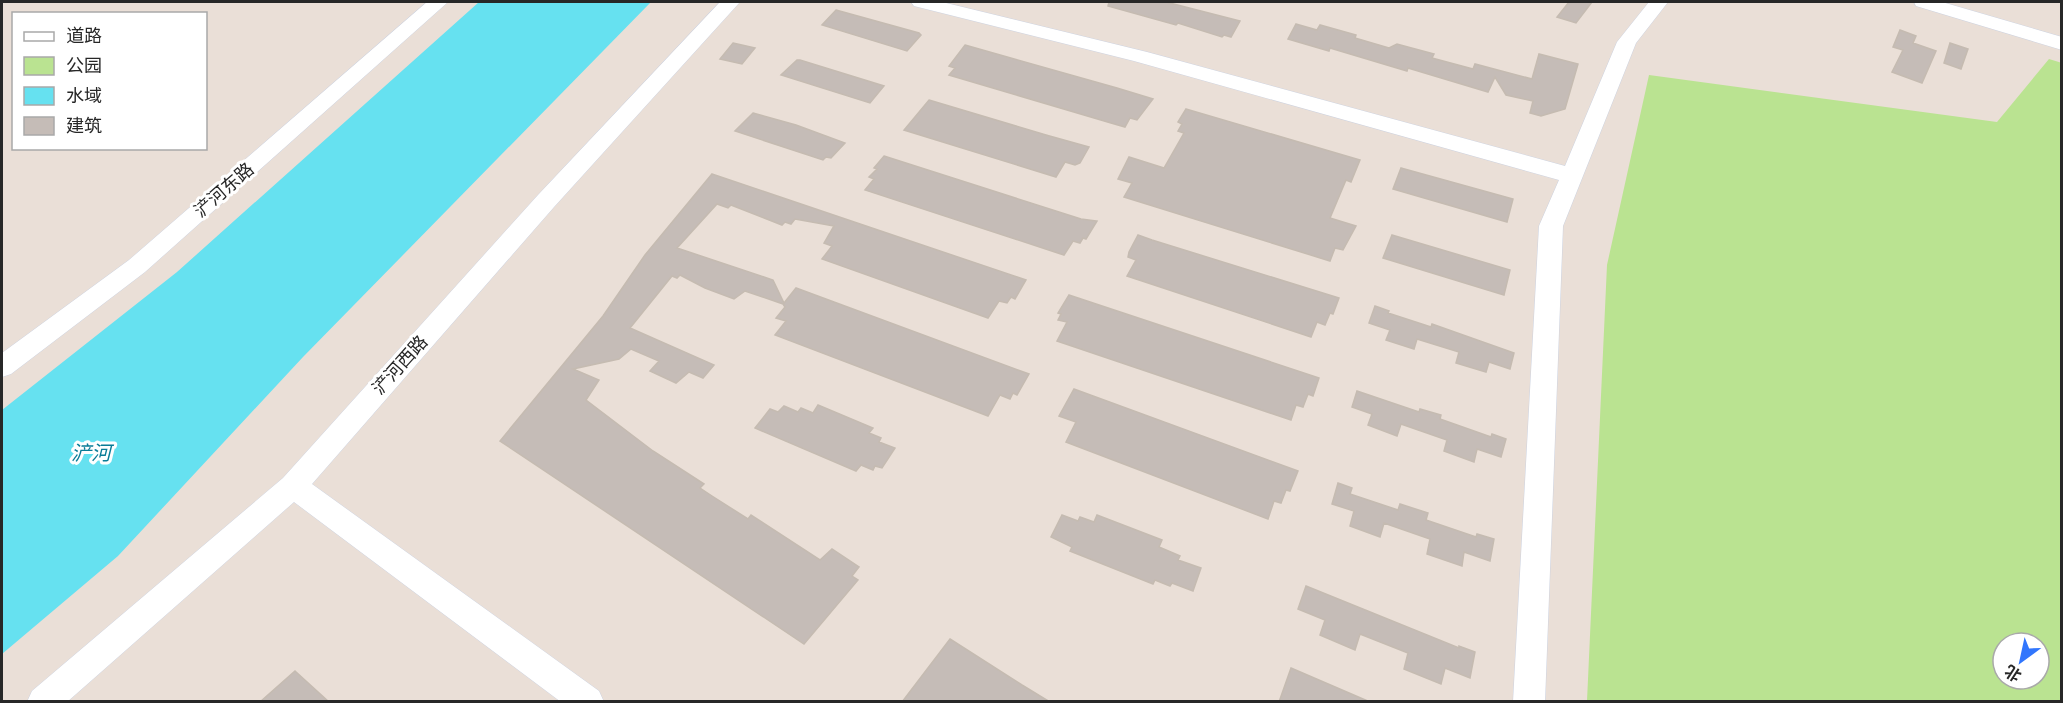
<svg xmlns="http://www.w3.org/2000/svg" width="2063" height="703" viewBox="0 0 2063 703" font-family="Commissioner,'Noto Sans SC',sans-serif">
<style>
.green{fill:#bae391;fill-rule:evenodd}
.water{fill:#66e1f0}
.building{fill:#c5bcb7;stroke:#c5bbb1;stroke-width:1.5}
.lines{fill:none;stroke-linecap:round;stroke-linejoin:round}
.minor-casing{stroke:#cdd3e1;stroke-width:1}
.minor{fill:#fff;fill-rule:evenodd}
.labels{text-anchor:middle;stroke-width:6;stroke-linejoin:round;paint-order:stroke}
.street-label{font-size:18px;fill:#272727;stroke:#fff}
.water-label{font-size:20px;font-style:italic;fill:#0a7c97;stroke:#fff}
</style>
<rect width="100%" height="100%" fill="#eadfd7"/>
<!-- green -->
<path class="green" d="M 2049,59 L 2062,63 L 2061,701 L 1587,701 L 1607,265 L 1649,75 L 1997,122 ZM 2003,643 L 2039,643 L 2039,679 L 2003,679 Z"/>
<!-- water -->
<path class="water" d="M 479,2 L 651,2 L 303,357 L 118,556 L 2,654 L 2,410 L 177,272 Z"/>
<!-- building -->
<path class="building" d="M 1109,2 L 1166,2 L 1240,21 L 1231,37 L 1224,35 L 1222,37 L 1178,23 L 1176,25 L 1108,6 Z
M 1569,2 L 1592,2 L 1576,23 L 1557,17 Z
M 836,10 L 919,33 L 921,35 L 907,51 L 822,25 Z
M 1296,24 L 1317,30 L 1320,25 L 1356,35 L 1355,38 L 1389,48 L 1397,44 L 1434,54 L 1432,58 L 1473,69 L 1475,64 L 1532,79 L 1539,54 L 1578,64 L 1565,109 L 1541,116 L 1530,113 L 1533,101 L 1506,95 L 1495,77 L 1488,92 L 1408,68 L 1407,71 L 1330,48 L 1329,51 L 1288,39 Z
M 1900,30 L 1916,36 L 1913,43 L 1936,51 L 1922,83 L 1892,72 L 1903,50 L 1893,47 Z
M 733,43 L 755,48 L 742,64 L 720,59 Z
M 1950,43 L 1968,49 L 1961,69 L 1944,63 Z
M 965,45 L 1117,88 L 1153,99 L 1137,120 L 1130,118 L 1125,127 L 1111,123 L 949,75 L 955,68 L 949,66 Z
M 797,60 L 800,60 L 884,86 L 870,103 L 781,75 Z
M 929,100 L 1046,135 L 1089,147 L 1080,163 L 1075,165 L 1065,162 L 1056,177 L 904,130 Z
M 1186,109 L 1360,160 L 1351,182 L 1346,180 L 1330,218 L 1356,226 L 1343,250 L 1335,248 L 1330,261 L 1124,197 L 1132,183 L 1118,179 L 1129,157 L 1164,168 L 1184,133 L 1178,131 L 1182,124 L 1178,122 Z
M 753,113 L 796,125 L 845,143 L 831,158 L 826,157 L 823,160 L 735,131 Z
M 884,156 L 1081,219 L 1097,221 L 1086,239 L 1083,238 L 1080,243 L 1073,241 L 1064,255 L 865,190 L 874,179 L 869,177 L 877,169 L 874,168 Z
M 1401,168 L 1513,199 L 1507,222 L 1393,189 Z
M 712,174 L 1026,280 L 1015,299 L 1011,297 L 1007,303 L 999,301 L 988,318 L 822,259 L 832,246 L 824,243 L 834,226 L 795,219 L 791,224 L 785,222 L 782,225 L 731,205 L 728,208 L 717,204 L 677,248 L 773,280 L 784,303 L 796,288 L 1029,374 L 1017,395 L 1013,393 L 1010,399 L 1000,395 L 988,416 L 775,335 L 786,321 L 776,318 L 785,307 L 783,304 L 745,291 L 734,299 L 705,288 L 680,275 L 677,278 L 672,276 L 630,328 L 714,365 L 703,378 L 689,372 L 676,383 L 650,371 L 659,361 L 631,349 L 619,359 L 573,369 L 599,380 L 586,400 L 653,451 L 704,484 L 700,488 L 712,496 L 748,519 L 751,515 L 820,560 L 832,549 L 859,567 L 852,576 L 858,580 L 804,644 L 500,441 L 603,316 L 645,255 Z
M 1138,235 L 1152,240 L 1339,298 L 1333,314 L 1330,313 L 1325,325 L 1317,322 L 1311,337 L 1127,276 L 1136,260 L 1128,257 L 1129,252 Z
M 1392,235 L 1510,270 L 1504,295 L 1383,258 Z
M 1069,295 L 1319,378 L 1313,396 L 1308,394 L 1303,407 L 1296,405 L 1291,420 L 1057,341 L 1067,322 L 1058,320 L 1061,314 L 1058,313 Z
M 1375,306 L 1389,311 L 1388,313 L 1431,327 L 1432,324 L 1514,353 L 1510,369 L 1489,362 L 1486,372 L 1456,363 L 1459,352 L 1417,339 L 1414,349 L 1386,340 L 1390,330 L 1369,323 Z
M 1074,389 L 1298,471 L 1290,491 L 1286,490 L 1281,503 L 1274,501 L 1268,519 L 1066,442 L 1076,422 L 1059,416 Z
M 1357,391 L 1419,412 L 1420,409 L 1441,415 L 1440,419 L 1491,437 L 1492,434 L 1506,439 L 1501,457 L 1477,449 L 1474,462 L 1444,451 L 1447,440 L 1401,424 L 1397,436 L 1368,425 L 1372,414 L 1352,407 Z
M 818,405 L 873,428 L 869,433 L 881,438 L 879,442 L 895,448 L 882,468 L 875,466 L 873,470 L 861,465 L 856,471 L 755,428 L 770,409 L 778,412 L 784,406 L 798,412 L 801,408 L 813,413 Z
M 1338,483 L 1352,488 L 1350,494 L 1398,510 L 1400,504 L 1428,513 L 1426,520 L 1476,537 L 1477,534 L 1494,539 L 1490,561 L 1464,552 L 1462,566 L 1427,554 L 1430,539 L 1384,523 L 1380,537 L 1350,526 L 1354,511 L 1332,504 Z
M 1062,515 L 1078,521 L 1080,517 L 1094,522 L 1097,515 L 1162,540 L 1159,547 L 1180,556 L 1178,560 L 1201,568 L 1193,591 L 1172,583 L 1170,586 L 1155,580 L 1153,584 L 1070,551 L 1072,547 L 1051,537 Z
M 1306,586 L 1459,648 L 1459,646 L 1475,652 L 1470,678 L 1445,668 L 1441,684 L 1404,669 L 1408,653 L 1360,634 L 1355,650 L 1320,635 L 1325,620 L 1298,609 Z
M 950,639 L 1022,685 L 1050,702 L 902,702 Z
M 1291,668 L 1370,702 L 1279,702 Z
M 295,671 L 329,702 L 260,702 Z"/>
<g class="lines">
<defs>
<path id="minor" d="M 427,2 L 448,2 L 145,272 L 11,374 L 2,377 L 2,353 L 129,260 Z
M 720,2 L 740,2 L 554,207 L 312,484 L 599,691 L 604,702 L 561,702 L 294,502 L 67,702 L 27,702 L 32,691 L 283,478 L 538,195 Z
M 911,2 L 942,2 L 1147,52 L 1565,166 L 1617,42 L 1649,2 L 1668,2 L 1636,43 L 1563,226 L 1545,702 L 1513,702 L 1539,226 L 1559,180 L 1134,61 L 914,6 Z
M 1914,2 L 1942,2 L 2062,37 L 2062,50 L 1916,6 Z"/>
</defs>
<!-- minor casing -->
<use href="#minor" class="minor-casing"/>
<!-- minor -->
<use href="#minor" class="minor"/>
</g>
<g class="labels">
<!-- street labels -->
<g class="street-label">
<text transform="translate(224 190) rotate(-41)" y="6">浐河东路</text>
<text transform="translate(400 365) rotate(-48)" y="6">浐河西路</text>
</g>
<!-- water labels -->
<g class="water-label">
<text x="91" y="460">浐河</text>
</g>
</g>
<!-- border -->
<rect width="2063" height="703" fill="none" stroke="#272727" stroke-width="6"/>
<!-- legend -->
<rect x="12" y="12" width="195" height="138" fill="#ffffff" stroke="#a9a9a9" stroke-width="1.5"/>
<rect x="24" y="32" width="30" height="9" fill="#ffffff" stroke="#a9a9a9" stroke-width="1.5"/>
<text x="66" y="42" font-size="18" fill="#272727">道路</text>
<rect x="24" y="57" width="30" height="18" fill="#bae391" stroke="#a9a9a9" stroke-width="1.5"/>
<text x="66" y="72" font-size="18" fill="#272727">公园</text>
<rect x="24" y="87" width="30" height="18" fill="#66e1f0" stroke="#a9a9a9" stroke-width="1.5"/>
<text x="66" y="102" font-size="18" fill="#272727">水域</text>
<rect x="24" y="117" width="30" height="18" fill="#c5bcb7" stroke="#a9a9a9" stroke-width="1.5"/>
<text x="66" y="132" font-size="18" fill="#272727">建筑</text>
<!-- north arrow -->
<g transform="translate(2021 661) rotate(213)"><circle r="28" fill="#ffffff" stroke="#a9a9a9" stroke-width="1.5"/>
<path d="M0-4.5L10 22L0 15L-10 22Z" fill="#3176fd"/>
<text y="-9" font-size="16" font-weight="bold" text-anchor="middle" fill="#272727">北</text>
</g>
</svg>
